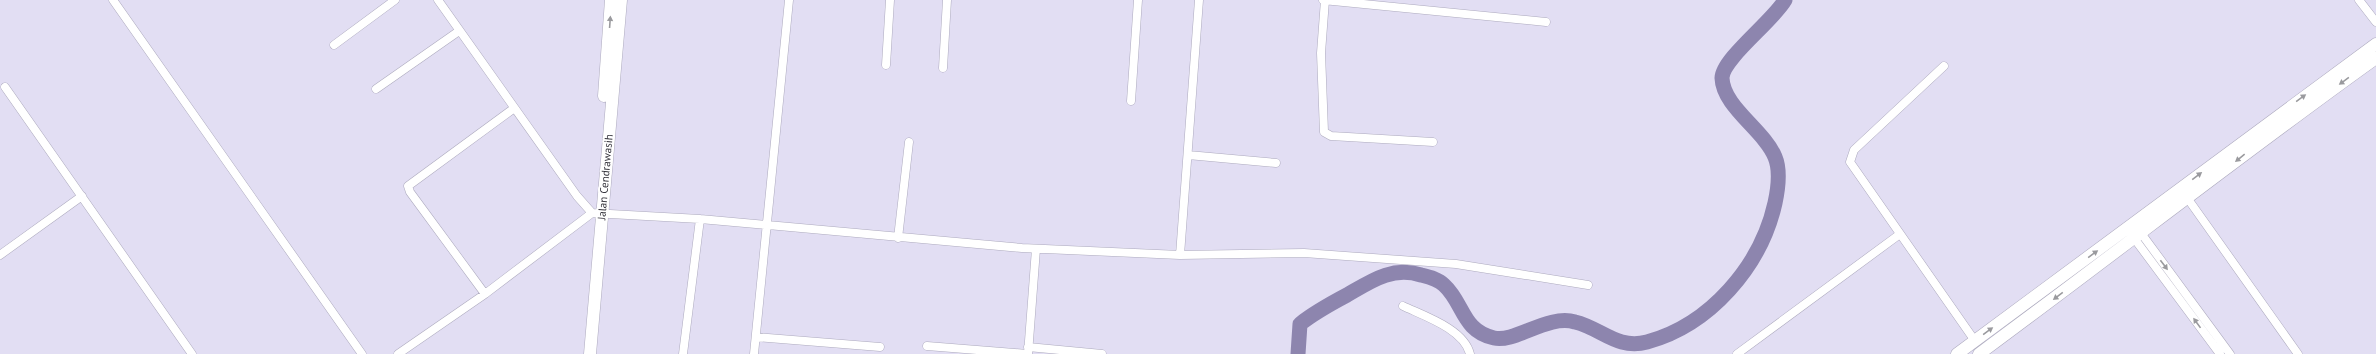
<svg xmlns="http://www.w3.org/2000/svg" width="2376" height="354" viewBox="0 0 2376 354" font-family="'PT Sans',sans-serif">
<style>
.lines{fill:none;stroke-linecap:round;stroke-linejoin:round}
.river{stroke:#8d85ae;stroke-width:15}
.street-casing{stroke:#adaabe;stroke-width:9}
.secondary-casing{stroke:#adaabe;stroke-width:13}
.street{stroke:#fff;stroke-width:8}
.secondary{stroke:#fff;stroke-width:12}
.oneway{fill:#9a9a9e}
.labels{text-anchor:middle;stroke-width:4;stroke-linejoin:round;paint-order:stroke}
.street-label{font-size:11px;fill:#35343c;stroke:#fff}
</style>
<rect width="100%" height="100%" fill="#e2def3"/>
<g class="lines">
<!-- river -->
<path class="river" d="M 1298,354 L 1300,324 C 1315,312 1330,304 1347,295 C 1371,281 1392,266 1421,275 C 1429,277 1438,279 1444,285 C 1464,303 1462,331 1494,338 C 1515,343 1548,314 1575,322 C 1601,328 1617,350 1647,342 C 1710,325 1761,266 1775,203 C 1778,189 1781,171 1775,157 C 1764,130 1723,107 1722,78 C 1722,59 1774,20 1785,0"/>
<defs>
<path id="street" d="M 113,0 L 362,354
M 438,0 L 577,196 L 592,213 L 700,219 L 1022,248 L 1180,255 L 1304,253 L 1456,264 L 1588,285
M 1323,0 L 1546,22
M 1325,0 L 1321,53 L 1324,132 L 1331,136 L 1433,142
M 2359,0 L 2376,22
M 334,45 L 395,0
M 886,65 L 890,0
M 1944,66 L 1854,150 L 1850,162 L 1975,341
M 943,68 L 947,0
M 5,87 L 192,354
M 376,89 L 459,31
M 1131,101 L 1138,0
M 1188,155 L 1276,163
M 2188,199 L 2298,354
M 2138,229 L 2230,354
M 2131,234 L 2220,354
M 898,238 L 909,142
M 0,255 L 82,196
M 1180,255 L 1199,0
M 485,294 L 410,192 L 408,186 L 513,109
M 1403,306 C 1424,316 1464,329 1470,354
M 756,337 L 880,347
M 927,346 L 1027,354
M 1028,347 L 1102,354
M 398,354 L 485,294 L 592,213
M 683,354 L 700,219
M 754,354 L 789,0
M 1028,354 L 1036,249
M 1737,354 L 1900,234"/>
<path id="secondary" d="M 604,96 L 611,0
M 590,354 L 621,0
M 1957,354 L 2376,44
M 1979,354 C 2112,256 2242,154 2376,58"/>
</defs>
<!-- street casing -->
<use href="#street" class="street-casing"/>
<!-- secondary casing -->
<use href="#secondary" class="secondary-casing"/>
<!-- street -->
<use href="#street" class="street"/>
<!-- secondary -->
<use href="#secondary" class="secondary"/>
</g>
<!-- one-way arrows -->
<defs><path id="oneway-solid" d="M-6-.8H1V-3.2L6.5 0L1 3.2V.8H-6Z"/></defs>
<g class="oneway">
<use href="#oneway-solid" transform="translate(610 22) rotate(-86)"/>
<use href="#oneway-solid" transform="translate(2344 81) rotate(144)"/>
<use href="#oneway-solid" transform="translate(2301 98) rotate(-36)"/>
<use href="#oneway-solid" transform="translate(2240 158) rotate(141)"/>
<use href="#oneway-solid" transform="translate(2197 176) rotate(-37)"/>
<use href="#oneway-solid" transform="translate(2093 254) rotate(-36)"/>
<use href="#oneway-solid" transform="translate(2164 265) rotate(53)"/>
<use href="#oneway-solid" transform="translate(2058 296) rotate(143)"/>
<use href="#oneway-solid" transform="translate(2197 323) rotate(-126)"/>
<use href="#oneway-solid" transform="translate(1988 331) rotate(-36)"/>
</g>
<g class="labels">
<!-- street labels -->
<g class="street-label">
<text transform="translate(605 177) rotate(-85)" y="4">Jalan Cendrawasih</text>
</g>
</g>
</svg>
